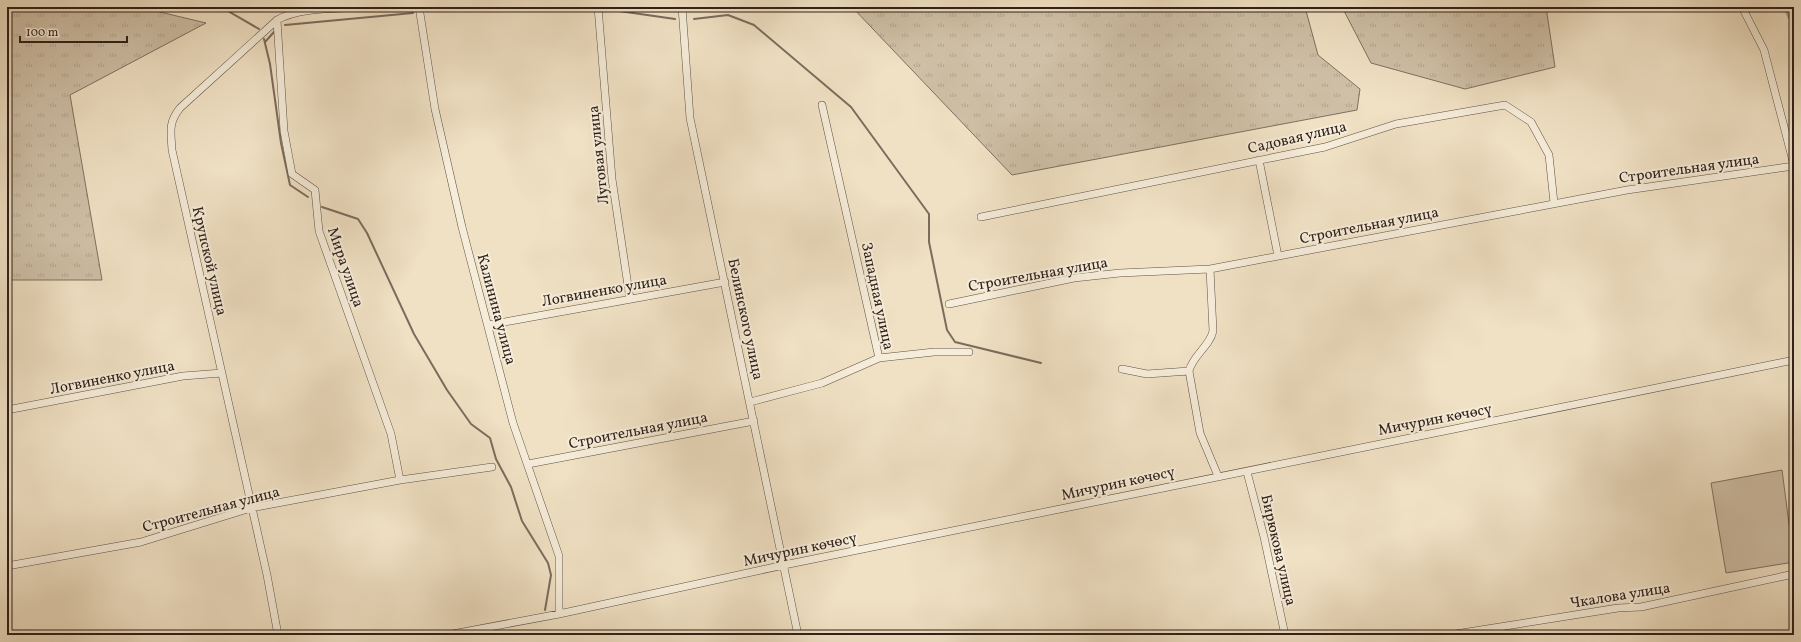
<svg xmlns="http://www.w3.org/2000/svg" width="1801" height="642" viewBox="0 0 1801 642" font-family="Vollkorn,serif">
<style>
.grass{fill:url(#grass-tufts);stroke:#7f7060}
.garden{fill:#cfc0a7;stroke:#7f7060}
.lines{fill:none;stroke-linecap:round;stroke-linejoin:round}
.stream{stroke:#7b6c5d;stroke-width:2}
.river{stroke:#ae9f8a;stroke-width:13}
.street-casing{stroke:#5f5044;stroke-width:8}
.street{stroke:#f5ecd9;stroke-width:7}
.labels{text-anchor:middle;stroke-width:4;stroke-linejoin:round;paint-order:stroke}
.street-label{font-size:15px;fill:#2f201a;stroke:#f5ecd9}
</style>
<defs>
<pattern id="grass-tufts" width="24" height="20" patternUnits="userSpaceOnUse"><rect width="24" height="20" fill="#cfc0a7"/><path d="M3 7l-1-3M5 7V3M7 7l1-3M15 17l-1-3M17 17v-4M19 17l1-3" fill="none" stroke="#b2a58f"/></pattern>
</defs>
<rect width="100%" height="100%" fill="#f0e1c4"/>
<filter id="stains"><feTurbulence type="fractalNoise" baseFrequency=".005" numOctaves="4"/><feColorMatrix values="0 0 0 0 .2 0 0 0 0 .09 0 0 0 0 .02 0 0 0 .5 -.17"/></filter>
<radialGradient id="worn" r=".72"><stop offset=".6" stop-color="#630" stop-opacity="0"/><stop offset="1" stop-color="#630" stop-opacity=".3"/></radialGradient>
<!-- grass -->
<path class="grass" d="M 7,7 L 139,7 L 206,23 L 70,95 L 102,280 L 7,280 Z
M 852,7 L 1305,7 L 1318,55 L 1360,89 L 1357,110 L 1012,175 Z
M 1342,7 L 1546,7 L 1555,67 L 1465,89 L 1371,63 Z"/>
<!-- garden -->
<path class="garden" d="M 1782,470 L 1794,562 L 1726,573 L 1711,483 Z"/>
<g class="lines">
<!-- stream -->
<path class="stream" d="M 221,7 L 259,29
M 545,7 L 591,10
M 605,9 L 675,19
M 427,11 L 484,7
M 694,19 L 728,15 L 754,25 L 851,107 L 929,214 L 929,242 L 947,330 L 955,342 L 1041,363
M 285,25 L 413,13
M 264,39 L 270,64 L 281,143 L 290,185 L 308,197
M 265,42 L 274,32
M 322,207 L 358,219 L 367,233 L 414,334 L 447,390 L 471,424 L 490,438 L 496,459 L 511,487 L 522,521 L 548,563 L 551,575 L 545,610
M 544,632 L 545,635"/>
<!-- river -->
<path class="river" d="M 1790,7 L 1794,16"/>
<defs>
<path id="street" d="M 419,7 L 435,109 L 462,227 L 513,423 L 559,556 L 559,614
M 598,7 L 612,179 L 630,299
M 682,7 L 690,118 L 798,635
M 1742,7 L 1764,50 L 1794,165
M 277,20 L 284,131 L 292,174 L 315,190 L 319,231 L 391,434 L 400,480
M 1259,160 L 1278,256
M 981,217 L 1325,147 L 1396,124 L 1505,105 L 1531,122 L 1549,155 L 1554,203
M 1210,269 L 1213,331 C 1210,346 1193,355 1189,371 L 1200,433 L 1218,476
M 949,304 L 1074,278 L 1120,273 L 1210,269 L 1627,190 L 1794,166
M 488,325 L 725,282
M 879,358 L 934,352 L 969,352
M 1122,369 L 1147,374 L 1189,371
M 750,402 L 822,383 L 879,358 L 822,105
M 7,410 L 183,376 L 222,373
M 528,464 L 754,421
M 1247,472 L 1264,537 L 1285,635
M 7,566 L 141,542 L 251,508 L 400,480 L 492,467
M 278,635 L 267,575 L 172,150 C 171,132 168,123 180,108 L 277,20 C 300,7 336,9 362,7
M 447,635 L 559,614 L 784,565 L 1794,360
M 1449,635 L 1618,608 L 1641,607 L 1794,574"/>
</defs>
<!-- street casing -->
<use href="#street" class="street-casing"/>
<!-- street -->
<use href="#street" class="street"/>
</g>
<g class="labels">
<!-- street labels -->
<g class="street-label">
<text transform="translate(1297 137) rotate(-13)" y="5">Садовая улица</text>
<text transform="translate(598 155) rotate(-96)" y="5">Луговая улица</text>
<text transform="translate(1689 168) rotate(-8)" y="5">Строительная улица</text>
<text transform="translate(1369 225) rotate(-11)" y="5">Строительная улица</text>
<text transform="translate(210 261) rotate(77)" y="5">Крупской улица</text>
<text transform="translate(346 267) rotate(71)" y="5">Мира улица</text>
<text transform="translate(1038 274) rotate(-10)" y="5">Строительная улица</text>
<text transform="translate(604 290) rotate(-10)" y="5">Логвиненко улица</text>
<text transform="translate(878 296) rotate(78)" y="5">Западная улица</text>
<text transform="translate(497 309) rotate(75)" y="5">Калинина улица</text>
<text transform="translate(746 319) rotate(78)" y="5">Белинского улица</text>
<text transform="translate(112 377) rotate(-11)" y="5">Логвиненко улица</text>
<text transform="translate(1435 419) rotate(-11)" y="5">Мичурин көчөсү</text>
<text transform="translate(638 430) rotate(-11)" y="5">Строительная улица</text>
<text transform="translate(1118 483) rotate(-12)" y="5">Мичурин көчөсү</text>
<text transform="translate(211 509) rotate(-15)" y="5">Строительная улица</text>
<text transform="translate(800 549) rotate(-12)" y="5">Мичурин көчөсү</text>
<text transform="translate(1279 550) rotate(77)" y="5">Бирюкова улица</text>
<text transform="translate(1620 595) rotate(-9)" y="5">Чкалова улица</text>
</g>
</g>
<!-- margin -->
<rect width="1801" height="642" fill="none" stroke="#f0e1c4" stroke-width="24"/>
<rect x="8" y="8" width="1785" height="626" fill="none" stroke="#2f201a" stroke-width="2"/>
<rect x="12" y="12" width="1777" height="618" fill="none" stroke="#2f201a"/>
<!-- scale -->
<path d="M20 36v6h107v-6" fill="none" stroke="#2f201a" stroke-width="2"/>
<text x="26" y="36" font-size="12" fill="#2f201a" stroke="#f5ecd9" stroke-width="3" paint-order="stroke">100 m</text>
<rect width="100%" height="100%" filter="url(#stains)"/>
<rect width="100%" height="100%" fill="url(#worn)"/>
</svg>
